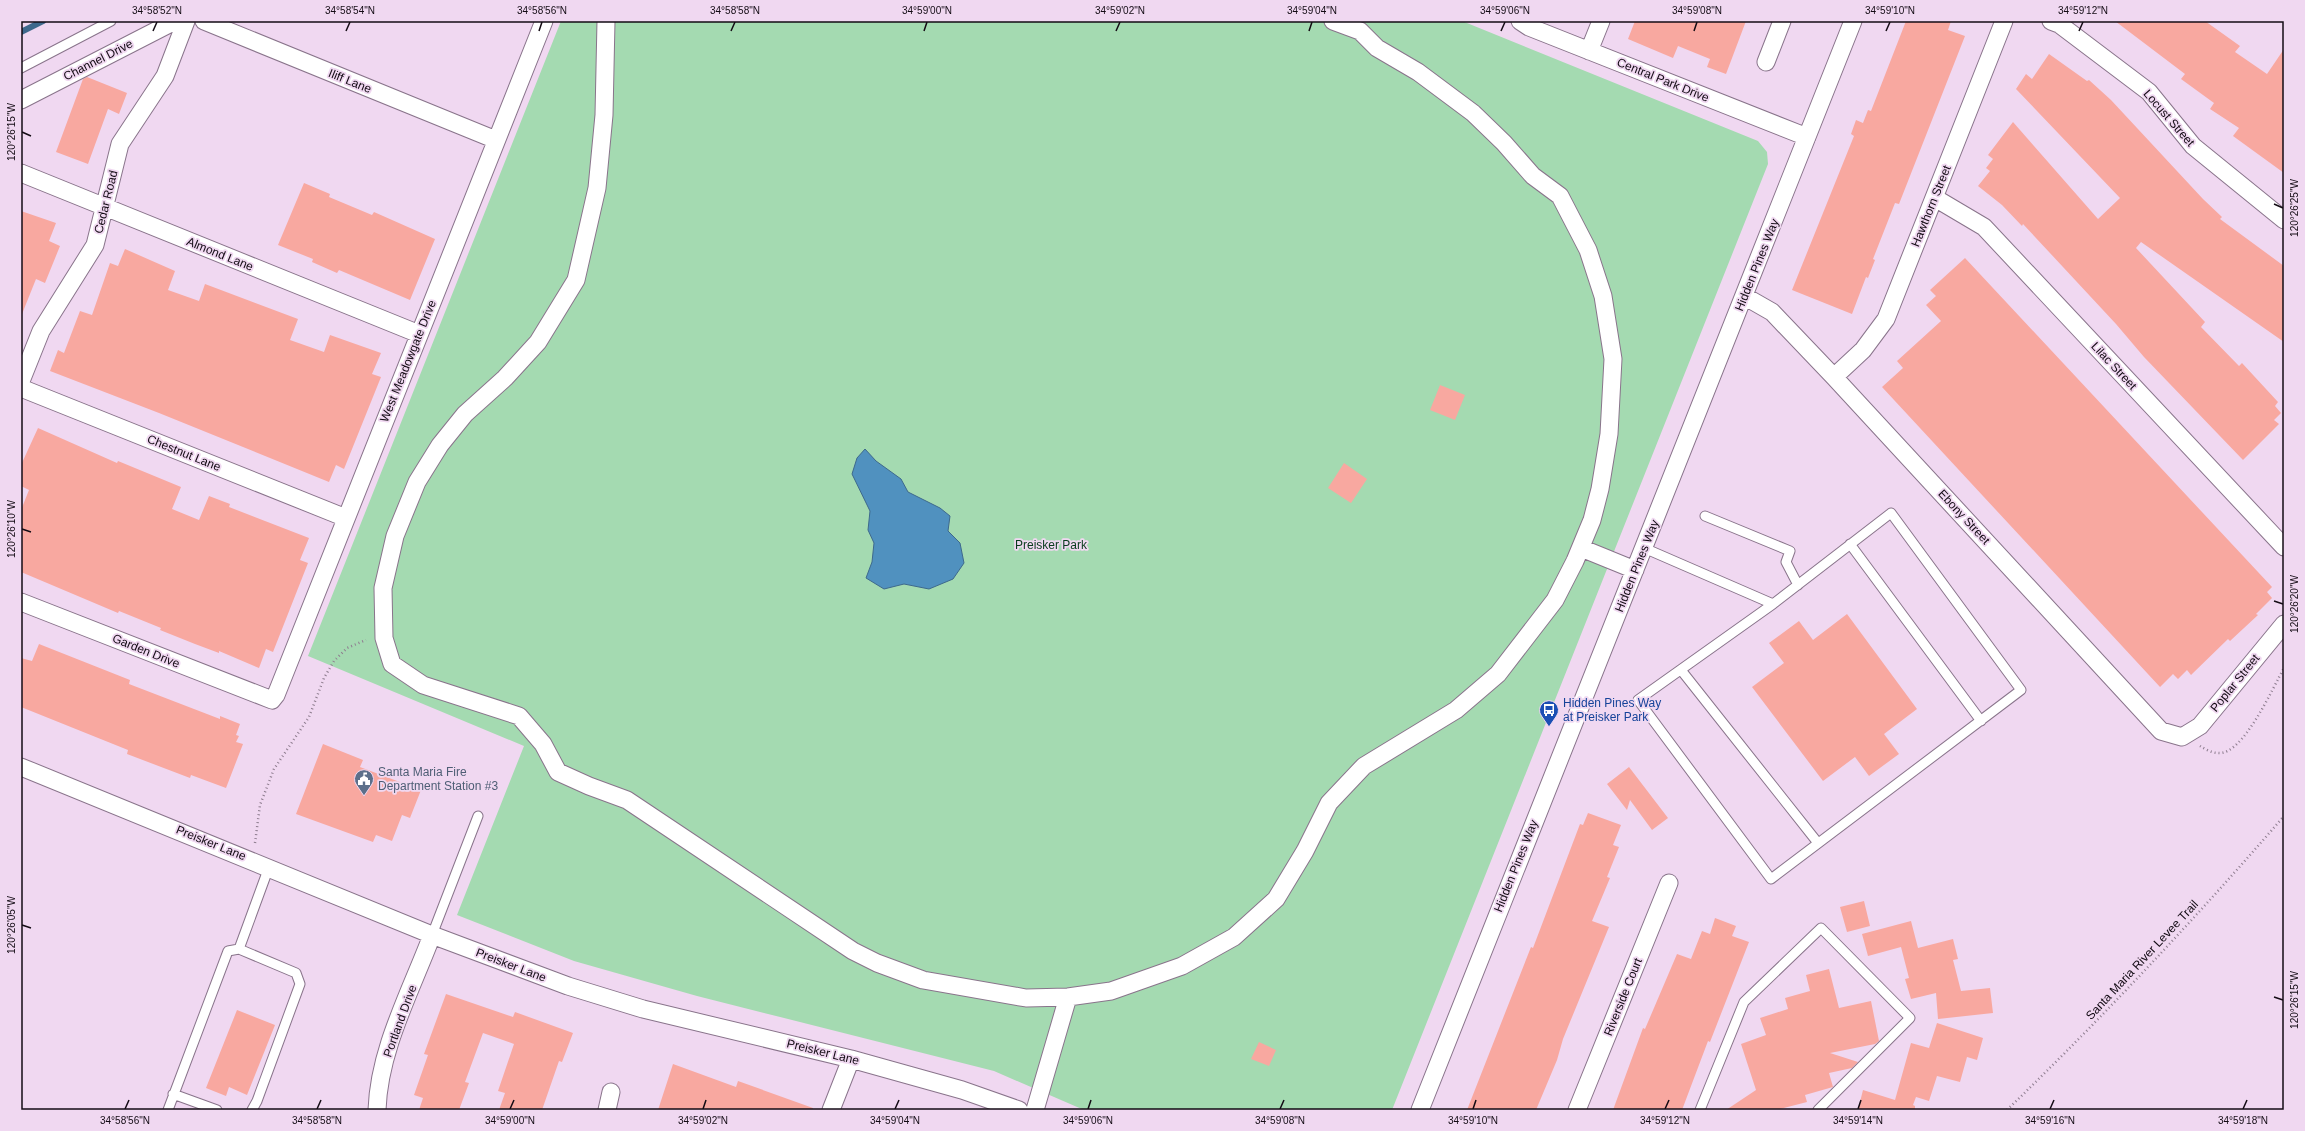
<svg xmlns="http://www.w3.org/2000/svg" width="2305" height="1131" viewBox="0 0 2305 1131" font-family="Helvetica,sans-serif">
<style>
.green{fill:#a4dab1}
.water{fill:#5091bf;stroke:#3e698c}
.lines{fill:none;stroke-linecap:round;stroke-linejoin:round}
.stream{stroke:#3e698c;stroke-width:6}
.building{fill:#f8a8a0}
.service-casing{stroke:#89748b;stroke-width:11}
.minor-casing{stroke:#89748b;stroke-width:19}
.path{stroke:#8e7d8f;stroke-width:2.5;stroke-dasharray:1 3;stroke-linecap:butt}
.service{stroke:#fff;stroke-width:9}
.minor{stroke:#fff;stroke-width:17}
.ticks{fill:none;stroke:#130b14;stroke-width:1.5}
.labels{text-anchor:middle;stroke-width:3.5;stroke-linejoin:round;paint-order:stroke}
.street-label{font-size:12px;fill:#130b14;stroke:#f0d8f1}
.park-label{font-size:12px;fill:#083b1c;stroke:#f0d8f1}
.transit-label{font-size:12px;fill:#164399;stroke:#f0d8f1;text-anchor:start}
.service-label{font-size:12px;fill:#4e5e75;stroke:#f0d8f1;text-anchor:start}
.neatline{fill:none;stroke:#130b14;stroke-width:1.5}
.ticks-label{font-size:10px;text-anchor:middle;fill:#130b14}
</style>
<rect width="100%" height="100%" fill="#f0d8f1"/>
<!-- green -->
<path class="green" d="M 561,21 L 1462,21 L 1758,141 L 1767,152 L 1768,164 L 1392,1110 L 1084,1110 L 994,1071 L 697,996 L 574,961 L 457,915 L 524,746 L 308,656 Z"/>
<!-- water -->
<path class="water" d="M 865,449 L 876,461 L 901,479 L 908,492 L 940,508 L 950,516 L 948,531 L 960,543 L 964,563 L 953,579 L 929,589 L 904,584 L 884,589 L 866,578 L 872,562 L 874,543 L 868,530 L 870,511 L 852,474 L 857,458 Z"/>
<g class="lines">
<!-- stream -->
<path class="stream" d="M 21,32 L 43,21"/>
</g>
<!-- building -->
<path class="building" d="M 1635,21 L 1746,21 L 1726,74 L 1707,67 L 1710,59 L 1678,46 L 1673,58 L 1628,39 Z
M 1906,21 L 1951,21 L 1948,30 L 1965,36 L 1899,204 L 1895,203 L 1873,259 L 1875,260 L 1868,278 L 1866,277 L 1852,314 L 1792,290 L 1854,136 L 1851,134 L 1856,120 L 1863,123 L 1868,110 L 1871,111 Z
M 2115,21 L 2205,21 L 2240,46 L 2235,52 L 2267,74 L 2284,49 L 2284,173 L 2233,136 L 2239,128 L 2210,109 L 2214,103 L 2181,79 L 2185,74 Z
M 2049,54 L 2087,81 L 2089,80 L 2111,100 L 2203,199 L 2222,217 L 2220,219 L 2284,266 L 2284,342 L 2141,242 L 2136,248 L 2205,322 L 2201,327 L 2239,366 L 2242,363 L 2278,402 L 2275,406 L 2281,413 L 2274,420 L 2279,424 L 2243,460 L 2144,357 L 2116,324 L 2023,224 L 2022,226 L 2002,205 L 1978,186 L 1990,171 L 1986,168 L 1993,159 L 1988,155 L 2013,122 L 2098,219 L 2120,198 L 2016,89 L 2026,74 L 2032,79 Z
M 87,77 L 127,93 L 119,114 L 108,109 L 88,164 L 56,152 L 83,79 Z
M 304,183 L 330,194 L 329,197 L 372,215 L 374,212 L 435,239 L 410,300 L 339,270 L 337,273 L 312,262 L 313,259 L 278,245 Z
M 21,211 L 56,223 L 49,241 L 60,246 L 45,283 L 36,279 L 22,314 Z
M 125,249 L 175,271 L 168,290 L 199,301 L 205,284 L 298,319 L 290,340 L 324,352 L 330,335 L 381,353 L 372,374 L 381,377 L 344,469 L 336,465 L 329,482 L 159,413 L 50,371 L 58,350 L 64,353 L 80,311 L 92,315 L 110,263 L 118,266 Z
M 1965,258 L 2272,587 L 2267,592 L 2272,598 L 2256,614 L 2258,615 L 2230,641 L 2228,639 L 2191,675 L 2187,670 L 2178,679 L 2173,674 L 2160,687 L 1882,387 L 1903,368 L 1897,361 L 1941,321 L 1926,305 L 1936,296 L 1930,290 Z
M 1440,385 L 1465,395 L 1455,420 L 1430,410 Z
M 38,428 L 117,463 L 118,461 L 181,487 L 172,509 L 199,520 L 209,496 L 230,504 L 229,507 L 309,538 L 300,560 L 308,563 L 273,652 L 266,649 L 259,668 L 219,651 L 219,653 L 195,644 L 160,630 L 161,628 L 119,611 L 118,613 L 21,572 L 21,510 L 29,490 L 21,486 L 21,465 Z
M 1344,463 L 1367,479 L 1351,503 L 1328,488 Z
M 1847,614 L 1917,709 L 1884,734 L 1899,754 L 1869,776 L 1855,757 L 1823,781 L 1752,687 L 1784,663 L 1769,643 L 1799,621 L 1813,640 Z
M 39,644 L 130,680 L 129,684 L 220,719 L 220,716 L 240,724 L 236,735 L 239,736 L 236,742 L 243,744 L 226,788 L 191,775 L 190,778 L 127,754 L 128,750 L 21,707 L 21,658 L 32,661 Z
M 323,744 L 363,760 L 360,767 L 421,790 L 410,818 L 402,815 L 392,841 L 376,835 L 373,842 L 296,814 Z
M 1629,767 L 1668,818 L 1652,830 L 1630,800 L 1627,810 L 1607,784 Z
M 1588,813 L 1621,825 L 1613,845 L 1619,847 L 1607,877 L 1610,878 L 1592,921 L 1609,927 L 1563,1039 L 1557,1060 L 1536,1110 L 1467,1110 L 1531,947 L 1533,948 L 1580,824 L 1583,825 Z
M 1864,901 L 1870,926 L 1847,932 L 1840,907 Z
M 1715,918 L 1736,926 L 1732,936 L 1749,942 L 1710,1042 L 1708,1041 L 1682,1110 L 1613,1110 L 1643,1028 L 1645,1029 L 1677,954 L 1691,959 L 1702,931 L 1710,934 Z
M 1911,921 L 1918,948 L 1953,939 L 1958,959 L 1953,960 L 1961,991 L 1990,988 L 1993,1013 L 1938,1019 L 1936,993 L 1911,999 L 1905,979 L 1909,978 L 1901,947 L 1868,956 L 1862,934 Z
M 1829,969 L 1839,1008 L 1871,1001 L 1879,1041 L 1875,1044 L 1830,1053 L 1858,1062 L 1852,1068 L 1829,1073 L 1833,1087 L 1805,1095 L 1807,1102 L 1776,1110 L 1726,1110 L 1756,1090 L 1741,1044 L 1766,1035 L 1760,1018 L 1788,1009 L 1785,998 L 1810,991 L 1806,975 Z
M 446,994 L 513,1017 L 515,1012 L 573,1033 L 562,1062 L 559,1061 L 542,1110 L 499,1110 L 505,1093 L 498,1091 L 514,1044 L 483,1033 L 465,1082 L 469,1083 L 459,1110 L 419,1110 L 423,1098 L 414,1095 L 428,1055 L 424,1054 Z
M 237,1010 L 275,1025 L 247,1095 L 229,1087 L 226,1096 L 206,1088 Z
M 1937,1023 L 1983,1038 L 1977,1060 L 1967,1057 L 1960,1082 L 1937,1076 L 1929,1101 L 1916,1097 L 1913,1105 L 1915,1106 L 1915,1110 L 1858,1110 L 1863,1090 L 1895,1100 L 1911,1043 L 1929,1048 Z
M 1259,1042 L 1276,1050 L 1269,1066 L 1251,1059 Z
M 673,1064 L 736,1087 L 738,1081 L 813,1108 L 813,1110 L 658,1110 Z"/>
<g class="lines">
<defs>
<path id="service" d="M 21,68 L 111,21
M 1705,516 L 1790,551 L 1786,562 L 1798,585
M 1850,544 L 1981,721
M 1644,548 L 1773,604 L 1638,700 L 1771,879 L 2021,690 L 1891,513 L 1773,604
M 1681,670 L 1818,843
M 432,935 L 478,816
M 239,949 L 269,867
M 173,1094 L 217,1110
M 168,1110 L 228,951 L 239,949 L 296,973 L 300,984 L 257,1101 L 252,1110
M 1700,1110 L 1744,1002 L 1821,928 L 1910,1018 L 1818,1110"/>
<path id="minor" d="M 204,21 L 496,140
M 606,21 L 604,115 L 597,188 L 576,280 L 538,342 L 505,378 L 465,414 L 440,445 L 417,482 L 395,536 L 383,588 L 384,638 L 392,664 L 423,685 L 519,716 L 543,744 L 558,772 L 589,786 L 627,800 L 853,951 L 877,963 L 923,980 L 1026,998 L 1068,997 L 1111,991 L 1182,966 L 1234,937 L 1276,899 L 1305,851 L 1329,803 L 1364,766 L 1456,710 L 1498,674 L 1555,600 L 1575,561 L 1592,520 L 1600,489 L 1609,434 L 1613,359 L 1603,296 L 1588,250 L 1560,196 L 1533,176 L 1504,143 L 1473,113 L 1418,72 L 1377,48 L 1360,31 L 1333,21
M 1520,21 L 1529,27 L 1807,137
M 2051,21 L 2059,24 L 2149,92 L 2193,146 L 2284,220
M 1589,51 L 1601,21
M 1766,62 L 1782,21
M 21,100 L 175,21
M 21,173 L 419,334
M 1935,198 L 1984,227 L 2284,547
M 1744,296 L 1772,312 L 1834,377 L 2161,731 L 2182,737 L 2200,726 L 2284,624
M 1834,377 L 1863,350 L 1886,319 L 2004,21
M 21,381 L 41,331 L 95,245 L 120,144 L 165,76 L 186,21
M 21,388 L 346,518
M 1581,548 L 1635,570
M 21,602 L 272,700 L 276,695 L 544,21
M 21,767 L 432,935 L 568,986 L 643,1009 L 851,1059 L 962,1090 L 1019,1110
M 377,1110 C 379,1049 411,991 432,935
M 607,1110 L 611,1092
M 831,1110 L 851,1059
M 1035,1110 L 1068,997
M 1420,1110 L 1853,21
M 1577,1110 L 1669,883"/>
</defs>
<!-- service casing -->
<use href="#service" class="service-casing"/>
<!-- minor casing -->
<use href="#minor" class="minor-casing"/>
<!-- path -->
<path class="path" d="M 2200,746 C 2205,749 2212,753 2218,753 C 2243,756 2273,687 2284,668
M 255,843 L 260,805 L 274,769 L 309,717 L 324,678 L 334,661 L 347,648 L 366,640
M 2007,1110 C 2104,1016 2196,918 2284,816"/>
<!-- service -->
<use href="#service" class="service"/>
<!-- minor -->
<use href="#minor" class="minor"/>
</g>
<!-- ticks -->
<path class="ticks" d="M 153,31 L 157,22M 346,31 L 350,22M 539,31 L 542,22M 731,31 L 735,22M 924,31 L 927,22M 1116,31 L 1120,22M 1309,31 L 1312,22M 1501,31 L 1505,22M 1694,31 L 1697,22M 1886,31 L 1890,22M 2079,31 L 2083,22M 22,132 L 31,136M 2274,204 L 2283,208M 22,529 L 31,532M 2274,601 L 2283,604M 22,925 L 31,928M 2274,997 L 2283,1000M 125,1109 L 129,1100M 317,1109 L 321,1100M 510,1109 L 514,1100M 703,1109 L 706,1100M 895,1109 L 899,1100M 1088,1109 L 1091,1100M 1280,1109 L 1284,1100M 1473,1109 L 1476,1100M 1665,1109 L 1669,1100M 1858,1109 L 1861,1100M 2050,1109 L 2054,1100M 2243,1109 L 2247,1100"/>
<!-- icons -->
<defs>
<symbol id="bus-pin" viewBox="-11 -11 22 30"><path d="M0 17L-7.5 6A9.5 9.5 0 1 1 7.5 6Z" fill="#1a4fb4" stroke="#f0d8f1"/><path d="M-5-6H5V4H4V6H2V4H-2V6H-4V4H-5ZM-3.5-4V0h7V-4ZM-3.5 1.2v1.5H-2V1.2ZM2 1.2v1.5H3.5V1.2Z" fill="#fff"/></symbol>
<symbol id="civic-pin" viewBox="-11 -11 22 30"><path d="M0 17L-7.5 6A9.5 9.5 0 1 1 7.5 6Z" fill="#5c6f8a" stroke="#f0d8f1"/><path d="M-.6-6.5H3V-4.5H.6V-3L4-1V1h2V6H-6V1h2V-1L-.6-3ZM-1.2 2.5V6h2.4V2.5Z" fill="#fff"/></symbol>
</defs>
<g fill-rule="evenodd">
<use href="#bus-pin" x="1538" y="699" width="22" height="30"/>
<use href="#civic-pin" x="353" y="768" width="22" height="30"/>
</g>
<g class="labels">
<!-- street labels -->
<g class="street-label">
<text transform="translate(98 60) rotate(-27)" y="4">Channel Drive</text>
<text transform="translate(1663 80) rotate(22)" y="4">Central Park Drive</text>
<text transform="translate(350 81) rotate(22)" y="4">Iliff Lane</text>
<text transform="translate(2169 118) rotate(49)" y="4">Locust Street</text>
<text transform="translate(106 202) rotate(-76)" y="4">Cedar Road</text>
<text transform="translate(1931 206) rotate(-68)" y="4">Hawthorn Street</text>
<text transform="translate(220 254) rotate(22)" y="4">Almond Lane</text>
<text transform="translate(1757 265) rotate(-68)" y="4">Hidden Pines Way</text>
<text transform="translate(408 361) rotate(-68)" y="4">West Meadowgate Drive</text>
<text transform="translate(2114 366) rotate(47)" y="4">Lilac Street</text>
<text transform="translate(184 453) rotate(22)" y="4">Chestnut Lane</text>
<text transform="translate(1964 517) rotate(47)" y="4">Ebony Street</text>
<text transform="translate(1637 566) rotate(-68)" y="4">Hidden Pines Way</text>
<text transform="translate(146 651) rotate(22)" y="4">Garden Drive</text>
<text transform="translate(2235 683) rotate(-51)" y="4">Poplar Street</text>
<text transform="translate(211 843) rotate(22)" y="4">Preisker Lane</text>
<text transform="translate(1516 866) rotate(-68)" y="4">Hidden Pines Way</text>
<text transform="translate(2142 960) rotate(-47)" y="4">Santa Maria River Levee Trail</text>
<text transform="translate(511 965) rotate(21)" y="4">Preisker Lane</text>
<text transform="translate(1623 997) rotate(-68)" y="4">Riverside Court</text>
<text transform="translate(400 1021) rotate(-70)" y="4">Portland Drive</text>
<text transform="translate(823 1052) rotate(14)" y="4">Preisker Lane</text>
</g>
<!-- park labels -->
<g class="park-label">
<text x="1051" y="549">Preisker Park</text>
</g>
<!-- transit labels -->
<g class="transit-label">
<text x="1563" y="707">Hidden Pines Way<tspan x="1563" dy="14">at Preisker Park</tspan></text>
</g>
<!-- service labels -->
<g class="service-label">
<text x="378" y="776">Santa Maria Fire<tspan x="378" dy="14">Department Station #3</tspan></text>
</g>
</g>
<!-- border -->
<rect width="2305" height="1131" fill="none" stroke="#f0d8f1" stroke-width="44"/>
<rect x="22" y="22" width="2261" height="1087" class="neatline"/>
<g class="ticks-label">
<text x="157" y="14">34°58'52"N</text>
<text x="350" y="14">34°58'54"N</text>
<text x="542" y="14">34°58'56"N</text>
<text x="735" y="14">34°58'58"N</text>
<text x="927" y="14">34°59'00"N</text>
<text x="1120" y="14">34°59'02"N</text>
<text x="1312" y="14">34°59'04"N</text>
<text x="1505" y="14">34°59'06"N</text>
<text x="1697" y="14">34°59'08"N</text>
<text x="1890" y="14">34°59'10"N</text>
<text x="2083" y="14">34°59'12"N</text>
<text transform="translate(11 132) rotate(-90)" y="4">120°26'15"W</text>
<text transform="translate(2294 208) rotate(-90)" y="4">120°26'25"W</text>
<text transform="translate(11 529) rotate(-90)" y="4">120°26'10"W</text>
<text transform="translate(2294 604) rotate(-90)" y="4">120°26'20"W</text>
<text transform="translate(11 925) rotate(-90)" y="4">120°26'05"W</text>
<text transform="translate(2294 1000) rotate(-90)" y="4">120°26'15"W</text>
<text x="125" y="1124">34°58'56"N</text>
<text x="317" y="1124">34°58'58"N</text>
<text x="510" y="1124">34°59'00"N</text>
<text x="703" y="1124">34°59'02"N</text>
<text x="895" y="1124">34°59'04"N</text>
<text x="1088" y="1124">34°59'06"N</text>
<text x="1280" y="1124">34°59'08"N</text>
<text x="1473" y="1124">34°59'10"N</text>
<text x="1665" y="1124">34°59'12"N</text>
<text x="1858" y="1124">34°59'14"N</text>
<text x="2050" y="1124">34°59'16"N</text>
<text x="2243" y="1124">34°59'18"N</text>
</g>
</svg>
